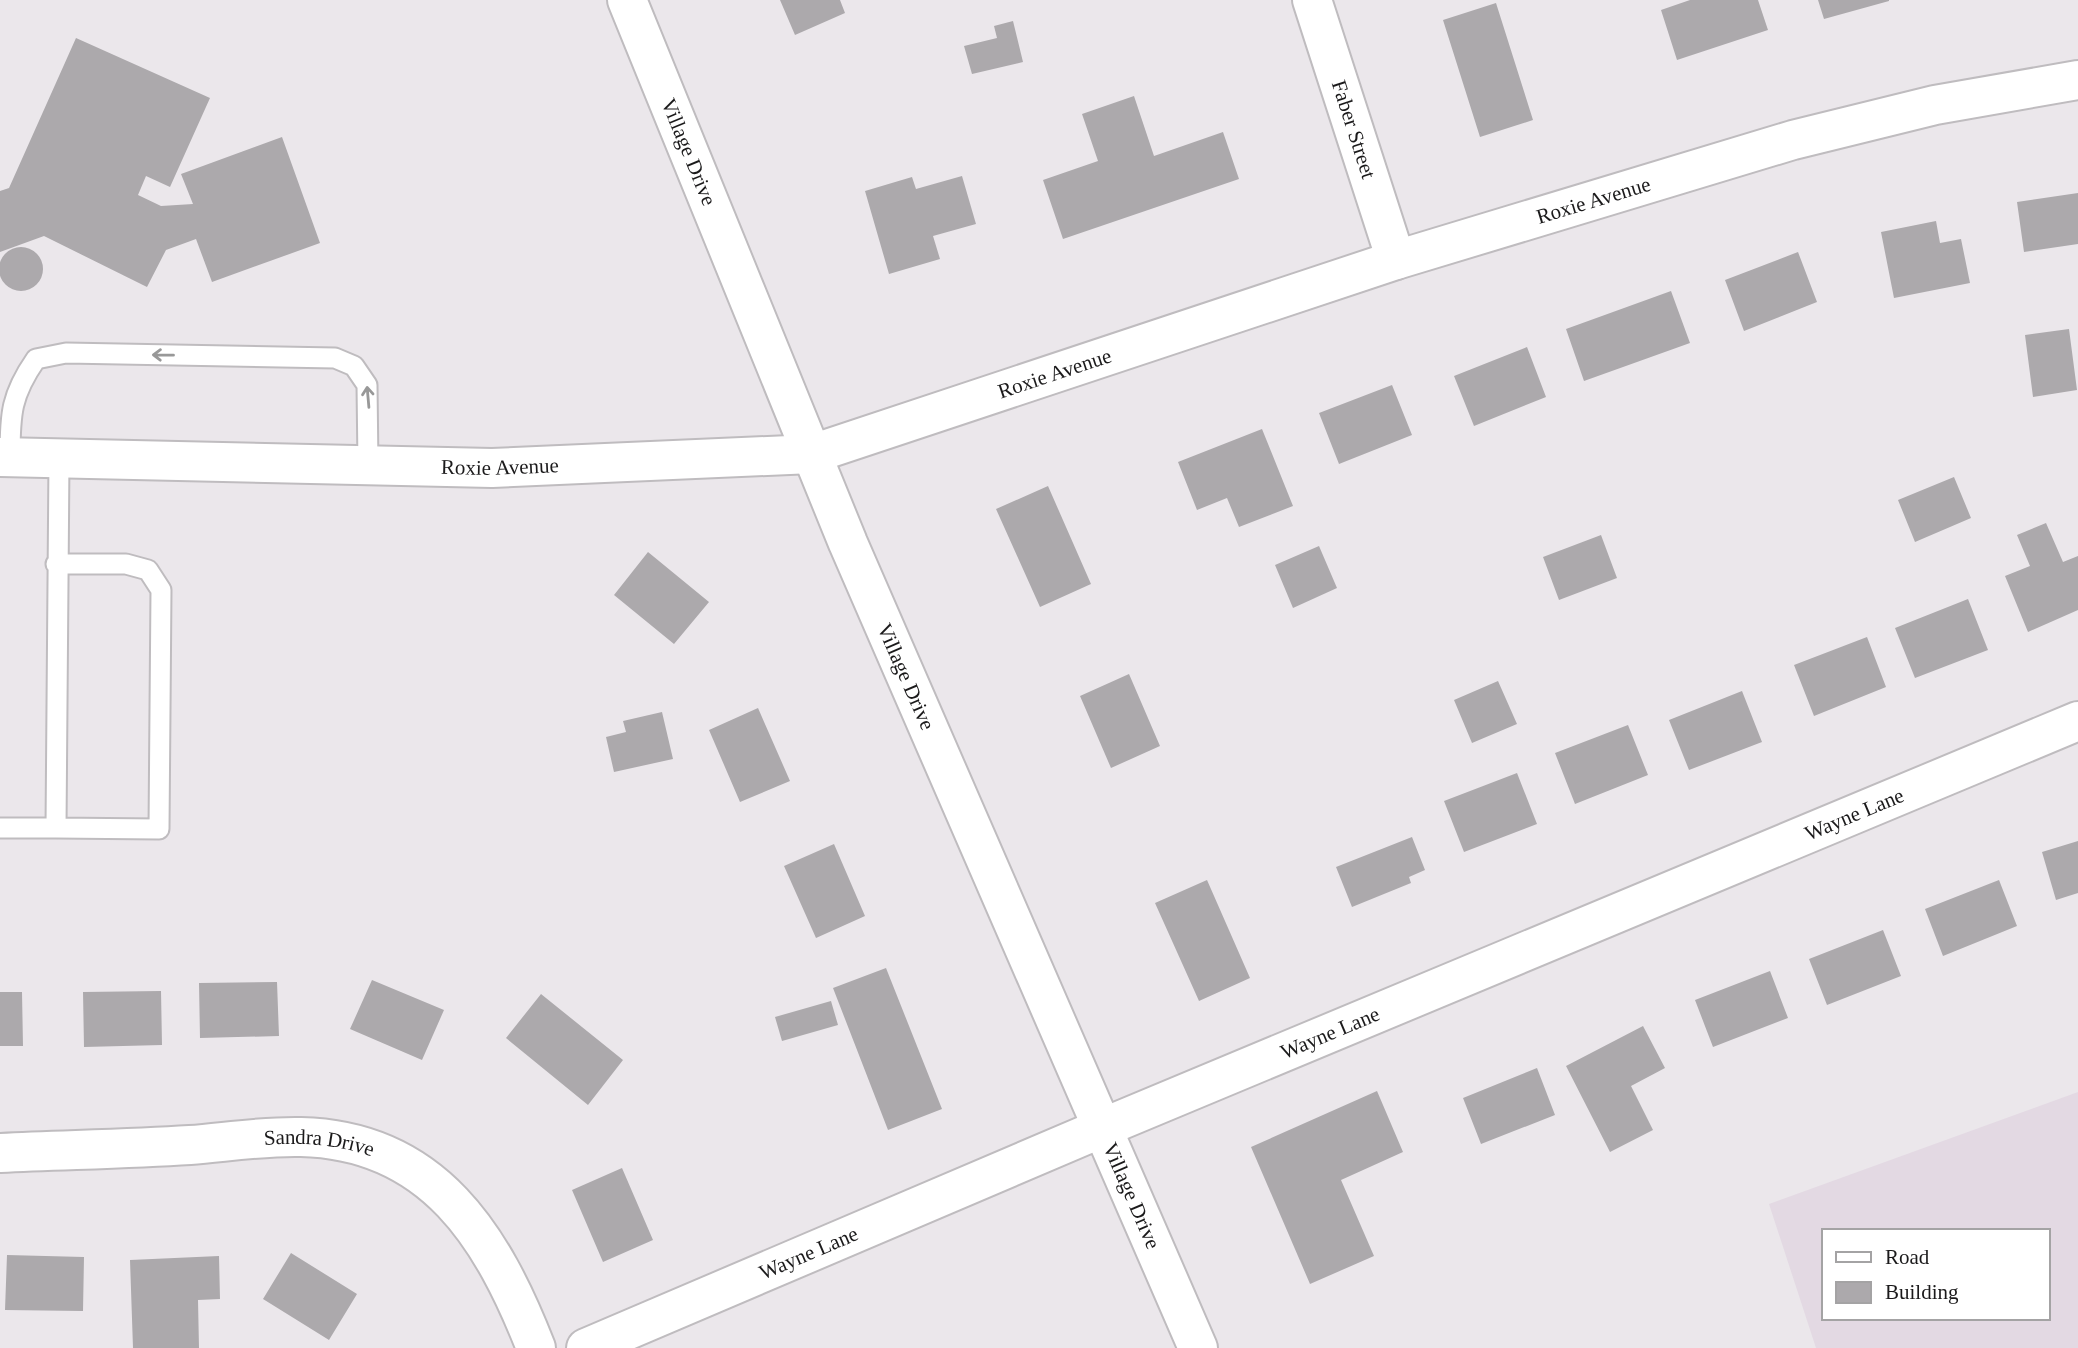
<svg xmlns="http://www.w3.org/2000/svg" width="2078" height="1348" viewBox="0 0 2078 1348" font-family="Georgia,serif">
<style>
.built{fill:#e3d9e3;fill-rule:evenodd}
.building{fill:#aca9ac}
.lines{fill:none;stroke-linecap:round;stroke-linejoin:round}
.lane-casing{stroke:#bfbcbf;stroke-width:23}
.street-casing{stroke:#bfbcbf;stroke-width:42}
.secondary-casing{stroke:#bfbcbf;stroke-width:42}
.lane{stroke:#fff;stroke-width:19}
.street{stroke:#fff;stroke-width:38}
.secondary{stroke:#fff;stroke-width:38}
.oneway{stroke:#989898}
.labels{text-anchor:middle;stroke-width:5;stroke-linejoin:round;paint-order:stroke}
.street-label{font-size:21px;fill:#1b1a1b;stroke:#fff}
</style>
<rect width="100%" height="100%" fill="#ebe7eb"/>
<!-- built -->
<path class="built" d="M 2078,1092 L 2078,1348 L 1816,1348 L 1769,1204 ZM 1824,1231 L 2048,1231 L 2048,1318 L 1824,1318 Z"/>
<!-- building -->
<path class="building" d="M 780,0 L 840,0 L 845,13 L 795,35 Z
M 1690,0 L 1758,0 L 1768,30 L 1677,60 L 1661,10 Z
M 1818,0 L 1889,0 L 1889,1 L 1824,19 Z
M 1496,3 L 1533,120 L 1480,137 L 1443,20 Z
M 1013,21 L 1023,62 L 972,74 L 964,46 L 997,38 L 994,26 Z
M 76,38 L 210,98 L 170,187 L 146,176 L 138,195 L 161,206 L 193,204 L 181,174 L 282,137 L 320,243 L 212,282 L 196,239 L 166,250 L 147,287 L 44,236 L 0,252 L 0,191 L 9,188 Z
M 1134,96 L 1154,156 L 1223,132 L 1239,179 L 1063,239 L 1043,180 L 1098,161 L 1082,114 Z
M 962,176 L 976,224 L 933,236 L 940,259 L 889,274 L 865,191 L 912,177 L 916,189 Z
M 2078,193 L 2078,244 L 2024,252 L 2017,202 Z
M 1936,221 L 1940,243 L 1961,239 L 1970,283 L 1894,298 L 1881,232 Z
M-1 269a22 22 0 1 1 44 0a22 22 0 1 1-44 0Z
M 1798,252 L 1817,302 L 1744,331 L 1725,280 Z
M 1671,291 L 1690,343 L 1584,381 L 1566,329 Z
M 2069,329 L 2077,390 L 2033,397 L 2025,335 Z
M 1527,347 L 1546,397 L 1474,426 L 1454,376 Z
M 1392,385 L 1412,435 L 1339,464 L 1319,413 Z
M 1262,429 L 1293,506 L 1239,527 L 1227,498 L 1197,510 L 1178,462 Z
M 1954,477 L 1971,518 L 1915,542 L 1898,500 Z
M 1048,486 L 1091,584 L 1040,607 L 996,509 Z
M 2046,523 L 2063,562 L 2078,556 L 2078,610 L 2028,632 L 2005,576 L 2030,566 L 2017,535 Z
M 1601,535 L 1617,578 L 1559,600 L 1543,557 Z
M 1319,546 L 1337,588 L 1293,608 L 1275,565 Z
M 648,552 L 709,602 L 674,644 L 614,595 Z
M 1968,599 L 1988,650 L 1915,678 L 1895,628 Z
M 1867,637 L 1886,687 L 1814,716 L 1794,665 Z
M 1129,674 L 1160,746 L 1111,768 L 1080,696 Z
M 1498,681 L 1517,724 L 1472,743 L 1454,700 Z
M 1742,691 L 1762,742 L 1689,770 L 1669,720 Z
M 758,708 L 790,781 L 740,802 L 709,730 Z
M 662,712 L 673,759 L 614,772 L 606,737 L 626,732 L 623,721 Z
M 1628,725 L 1648,775 L 1575,804 L 1555,753 Z
M 1517,773 L 1537,824 L 1464,852 L 1444,801 Z
M 1412,837 L 1425,870 L 1409,877 L 1411,883 L 1352,907 L 1336,867 Z
M 2078,841 L 2078,893 L 2056,900 L 2042,852 Z
M 834,844 L 865,916 L 816,938 L 784,866 Z
M 1207,880 L 1250,978 L 1199,1001 L 1155,903 Z
M 1999,880 L 2017,926 L 1943,956 L 1925,909 Z
M 1883,930 L 1901,976 L 1827,1005 L 1809,959 Z
M 886,968 L 942,1109 L 888,1130 L 833,988 Z
M 1770,971 L 1788,1018 L 1713,1047 L 1695,1000 Z
M 372,980 L 444,1010 L 422,1060 L 350,1029 Z
M 277,982 L 279,1036 L 200,1038 L 199,983 Z
M 161,991 L 162,1045 L 84,1047 L 83,992 Z
M 0,992 L 22,992 L 23,1046 L 0,1046 Z
M 541,994 L 623,1060 L 588,1105 L 506,1038 Z
M 831,1001 L 838,1025 L 782,1041 L 775,1017 Z
M 1643,1026 L 1665,1068 L 1631,1086 L 1653,1130 L 1610,1152 L 1566,1066 Z
M 1537,1068 L 1555,1115 L 1481,1144 L 1463,1098 Z
M 1377,1091 L 1403,1152 L 1341,1180 L 1374,1256 L 1310,1284 L 1251,1147 Z
M 622,1168 L 653,1240 L 603,1262 L 572,1190 Z
M 291,1253 L 357,1294 L 329,1340 L 263,1299 Z
M 7,1255 L 84,1257 L 83,1311 L 5,1310 Z
M 219,1256 L 220,1299 L 198,1300 L 199,1348 L 133,1348 L 130,1260 Z"/>
<g class="lines">
<defs>
<path id="lane" d="M 10,456 C 10,414 11,395 36,359 L 66,353 L 335,358 L 354,366 L 367,385 L 368,465
M 56,564 L 126,564 L 148,570 L 161,590 L 159,829 L 56,828 L 59,459
M 0,828 L 56,828"/>
<g id="street">
<path id="s1" d="M 1312,0 L 1396,260"/>
<path id="s2" d="M 0,1153 C 63,1150 127,1149 190,1145 C 227,1142 265,1136 301,1137 C 434,1140 493,1238 536,1348"/>
<path id="s3" d="M 586,1348 L 1102,1128 L 2078,721"/>
</g>
<g id="secondary">
<path id="s4" d="M 627,0 L 848,543 L 1198,1348"/>
<path id="s5" d="M 0,457 L 492,468 L 812,454 L 1396,260 L 1793,140 L 1935,105 L 2078,80"/>
</g>
</defs>
<!-- lane casing -->
<use href="#lane" class="lane-casing"/>
<!-- street casing -->
<use href="#street" class="street-casing"/>
<!-- secondary casing -->
<use href="#secondary" class="secondary-casing"/>
<!-- lane -->
<use href="#lane" class="lane"/>
<!-- street -->
<use href="#street" class="street"/>
<!-- secondary -->
<use href="#secondary" class="secondary"/>
</g>
<!-- one-way arrows -->
<defs><path id="oneway-shaft" d="M-6 0H5M1.5-3L5.5 0L1.5 3" fill="none" stroke-width="1.6" stroke-linecap="round" stroke-linejoin="round" transform="scale(1.75)"/></defs>
<g class="oneway">
<use href="#oneway-shaft" transform="translate(163 355) rotate(-179)"/>
<use href="#oneway-shaft" transform="translate(368 397) rotate(-95)"/>
</g>
<g class="labels">
<!-- street labels -->
<g class="street-label">
<text dy="7" stroke="none"><textPath href="#s1" startOffset="136">Faber Street</textPath></text>
<text dy="7" stroke="none"><textPath href="#s4" startOffset="164">Village Drive</textPath></text>
<text dy="7" stroke="none"><textPath href="#s5" startOffset="1634">Roxie Avenue</textPath></text>
<text dy="7" stroke="none"><textPath href="#s5" startOffset="1068">Roxie Avenue</textPath></text>
<text dy="7" stroke="none"><textPath href="#s5" startOffset="500">Roxie Avenue</textPath></text>
<text dy="7" stroke="none"><textPath href="#s4" startOffset="732">Village Drive</textPath></text>
<text dy="7" stroke="none"><textPath href="#s3" startOffset="1376">Wayne Lane</textPath></text>
<text dy="7" stroke="none"><textPath href="#s3" startOffset="808">Wayne Lane</textPath></text>
<text dy="7" stroke="none"><textPath href="#s2" startOffset="320">Sandra Drive</textPath></text>
<text dy="7" stroke="none"><textPath href="#s4" startOffset="1298">Village Drive</textPath></text>
<text dy="7" stroke="none"><textPath href="#s3" startOffset="242">Wayne Lane</textPath></text>
</g>
</g>
<!-- legend -->
<rect x="1822" y="1229" width="228" height="91" fill="#ffffff" stroke="#a4a3a4" stroke-width="2"/>
<rect x="1836" y="1252" width="35" height="10" fill="#ffffff" stroke="#a4a3a4" stroke-width="2"/>
<text x="1885" y="1264" font-size="21" fill="#1b1a1b">Road</text>
<rect x="1836" y="1282" width="35" height="21" fill="#aca9ac" stroke="#a4a3a4" stroke-width="2"/>
<text x="1885" y="1299" font-size="21" fill="#1b1a1b">Building</text>
</svg>
